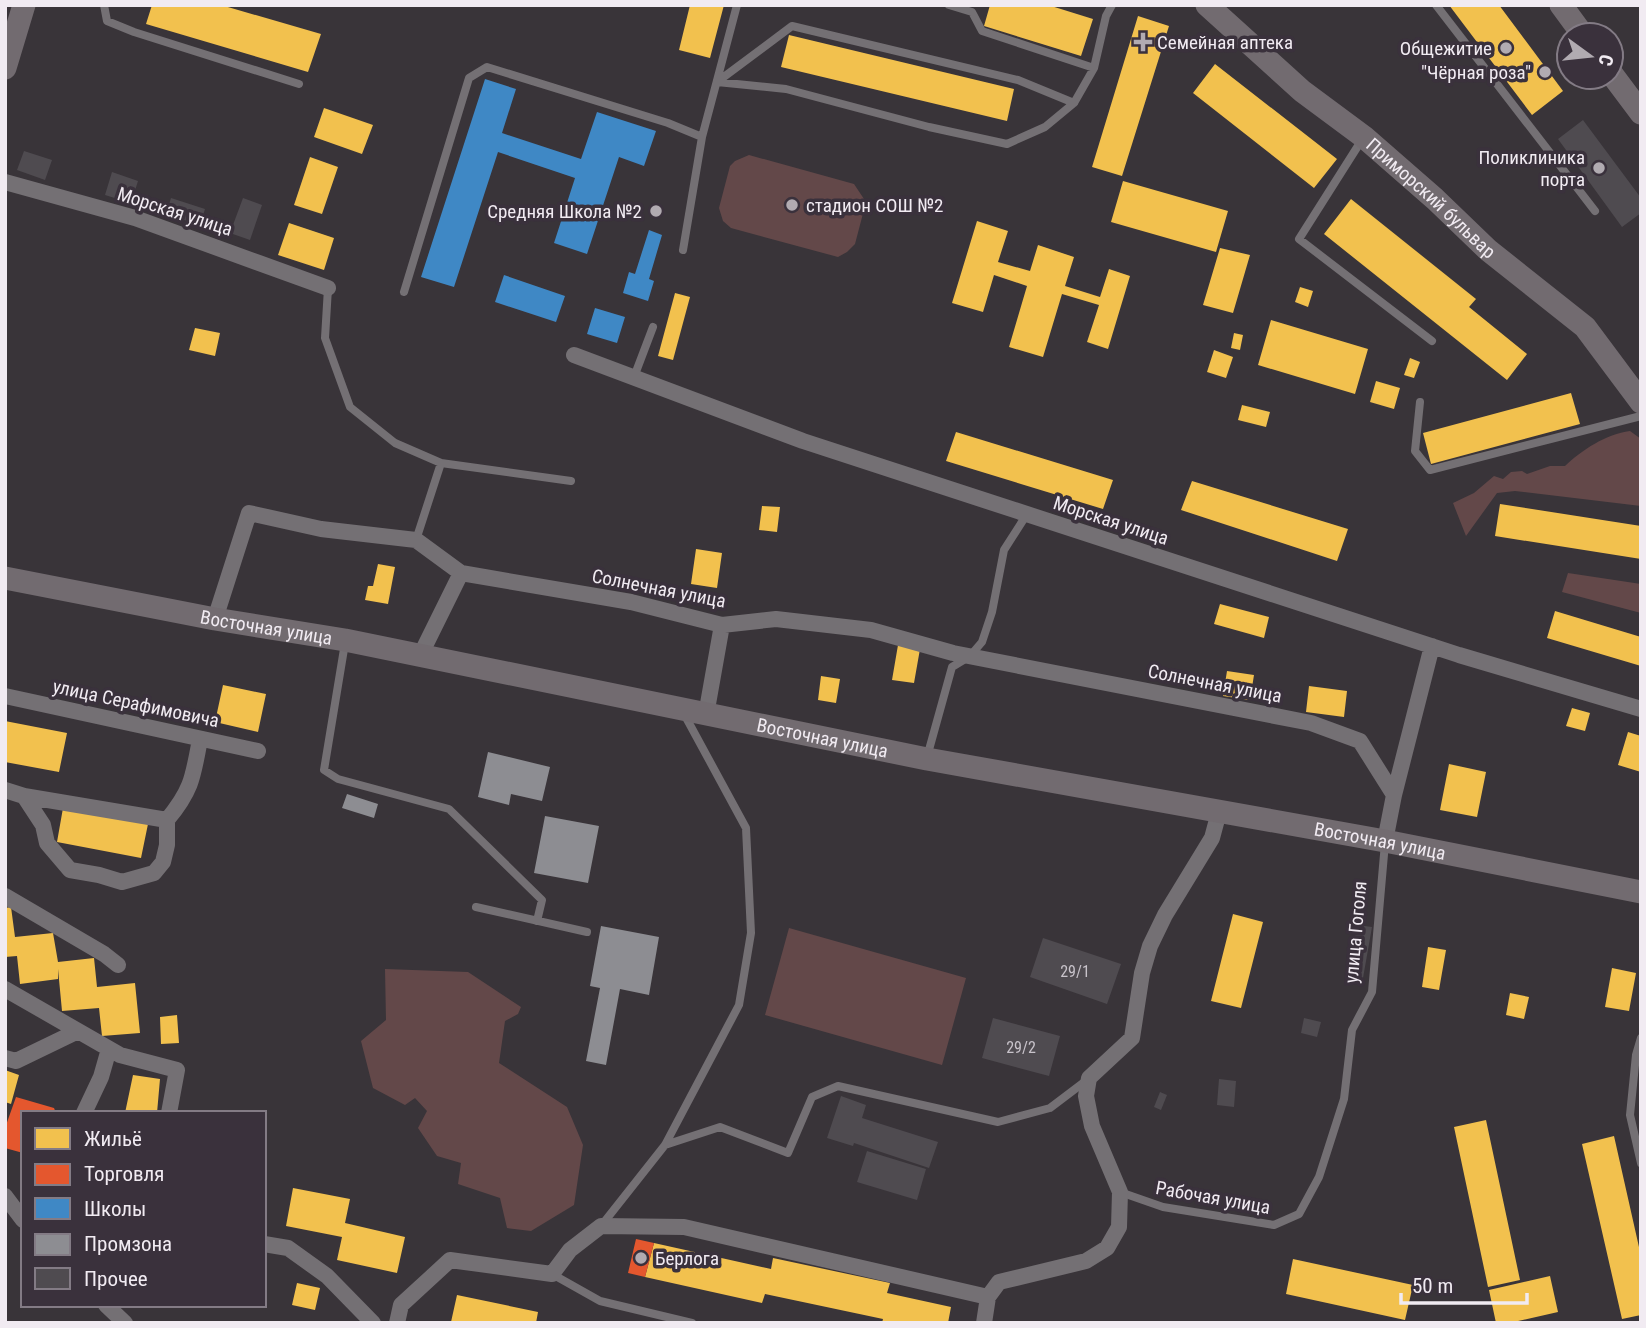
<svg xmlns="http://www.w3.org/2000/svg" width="1646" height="1328" viewBox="0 0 1646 1328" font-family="'Roboto Condensed',sans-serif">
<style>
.green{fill:#634849}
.homes{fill:#f2c14e}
.shops{fill:#e4572e}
.schools{fill:#3f88c5}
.industry{fill:#8d8d92}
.building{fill:#4f4b50}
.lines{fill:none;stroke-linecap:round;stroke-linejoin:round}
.lane{stroke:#747074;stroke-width:8}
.street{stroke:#747074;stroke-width:16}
.secondary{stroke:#726b70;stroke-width:23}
.poi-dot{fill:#b1abb1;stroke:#3a313c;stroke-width:2.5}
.labels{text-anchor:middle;stroke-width:7;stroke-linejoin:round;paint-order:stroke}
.number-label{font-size:16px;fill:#c8c3ca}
.poi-label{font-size:19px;fill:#f1ebf2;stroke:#3a313c;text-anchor:end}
.street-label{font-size:19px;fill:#f1ebf2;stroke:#3a313c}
</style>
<rect width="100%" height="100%" fill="#393439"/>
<!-- green -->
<path class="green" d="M 749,155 L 854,184 L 866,202 L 855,244 L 847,252 L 838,257 L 731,228 L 723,221 L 719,208 L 730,166 L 735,161 Z
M 1630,431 L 1641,439 L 1641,506 L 1515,491 L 1497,493 L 1466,536 L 1453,503 L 1474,493 L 1494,476 L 1503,479 L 1511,472 L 1522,471 L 1527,474 L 1550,466 L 1565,466 C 1582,450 1606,434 1630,431 Z
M 1568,573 L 1641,584 L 1641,613 L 1562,592 Z
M 789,928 L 966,978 L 942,1065 L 765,1015 Z
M 385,969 L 468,972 L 521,1007 L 518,1014 L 505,1021 L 499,1063 L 567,1107 L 583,1145 L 574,1205 L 531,1231 L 507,1228 L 500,1198 L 458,1184 L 461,1163 L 437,1156 L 418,1128 L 427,1111 L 415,1098 L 405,1105 L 373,1088 L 361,1041 L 386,1020 Z"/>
<!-- homes -->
<path class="homes" d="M 152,5 L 221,5 L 321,34 L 308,72 L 146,24 Z
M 690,5 L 724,5 L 710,58 L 679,50 Z
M 990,5 L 1048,5 L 1093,19 L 1081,56 L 984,26 Z
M 1449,5 L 1499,5 L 1563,91 L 1532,115 Z
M 1138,16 L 1169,26 L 1122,176 L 1092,167 Z
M 789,35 L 1014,89 L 1007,121 L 781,67 Z
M 1215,64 L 1337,159 L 1314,188 L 1193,93 Z
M 324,108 L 373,125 L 362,154 L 314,137 Z
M 310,157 L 338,167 L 322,214 L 294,205 Z
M 1123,181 L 1228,211 L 1216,252 L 1111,222 Z
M 1351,199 L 1476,299 L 1469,307 L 1527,354 L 1507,380 L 1324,234 Z
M 977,221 L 1008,231 L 998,262 L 1030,271 L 1038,245 L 1074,257 L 1065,286 L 1100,297 L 1109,269 L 1130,276 L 1108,349 L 1087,342 L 1099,305 L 1062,294 L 1043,357 L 1009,347 L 1027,286 L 994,275 L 983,312 L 952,303 Z
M 289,223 L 334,238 L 324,270 L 278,255 Z
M 1220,248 L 1250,255 L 1233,313 L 1203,305 Z
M 1300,287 L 1313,291 L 1308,307 L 1295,302 Z
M 675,293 L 690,297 L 673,360 L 658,356 Z
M 1271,320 L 1368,349 L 1355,394 L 1258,365 Z
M 195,328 L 220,333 L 215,356 L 189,350 Z
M 1234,333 L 1243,335 L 1240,350 L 1231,348 Z
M 1214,350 L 1233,357 L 1226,378 L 1207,372 Z
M 1410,358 L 1420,362 L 1414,378 L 1404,375 Z
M 1376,381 L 1400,388 L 1394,409 L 1370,402 Z
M 1571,393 L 1580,424 L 1431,464 L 1423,433 Z
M 1242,405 L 1270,412 L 1266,427 L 1238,420 Z
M 956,432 L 1113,480 L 1103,509 L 946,461 Z
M 1192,481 L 1348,529 L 1337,561 L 1181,510 Z
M 1500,504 L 1641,526 L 1641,559 L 1495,536 Z
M 762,506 L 780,507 L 777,532 L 759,530 Z
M 696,549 L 722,553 L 717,588 L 691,584 Z
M 378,564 L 395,567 L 388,604 L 365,600 L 368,586 L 373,586 Z
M 1220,604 L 1269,617 L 1264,638 L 1214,624 Z
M 1555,611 L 1641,637 L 1641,666 L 1547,638 Z
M 898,645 L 920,649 L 914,683 L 892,680 Z
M 1227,671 L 1254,675 L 1250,700 L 1223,696 Z
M 821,676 L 840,679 L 836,703 L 818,700 Z
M 223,685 L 266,694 L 258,732 L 215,722 Z
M 1309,686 L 1347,691 L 1344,717 L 1306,712 Z
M 1572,708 L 1590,713 L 1585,731 L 1566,726 Z
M 5,721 L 67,733 L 59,772 L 5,762 Z
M 1628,732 L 1641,736 L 1641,772 L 1618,765 Z
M 1449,764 L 1486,772 L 1477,817 L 1440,810 Z
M 63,808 L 148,824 L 141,858 L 57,842 Z
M 11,907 L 15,937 L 53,933 L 58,962 L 94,958 L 97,987 L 135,983 L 140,1033 L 102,1036 L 99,1008 L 62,1011 L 58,969 L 58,979 L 20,984 L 17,956 L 5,957 L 5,908 Z
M 1233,914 L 1263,922 L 1241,1008 L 1211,1001 Z
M 1428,947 L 1446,950 L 1439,990 L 1422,987 Z
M 1612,968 L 1636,973 L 1629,1011 L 1605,1007 Z
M 1510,993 L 1529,997 L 1524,1019 L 1506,1015 Z
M 177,1015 L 179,1043 L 161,1044 L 160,1017 Z
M 5,1070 L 19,1075 L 11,1104 L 5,1102 Z
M 133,1075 L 160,1079 L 157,1113 L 125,1113 Z
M 1486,1120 L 1520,1280 L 1488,1287 L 1454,1127 Z
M 1614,1136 L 1641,1256 L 1641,1315 L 1622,1319 L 1582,1144 Z
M 293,1188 L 350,1199 L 345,1223 L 405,1237 L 397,1273 L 337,1260 L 342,1237 L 286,1226 Z
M 654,1243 L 771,1269 L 773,1258 L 890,1283 L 887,1293 L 951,1307 L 948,1323 L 882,1323 L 883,1319 L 765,1294 L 762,1303 L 645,1277 Z
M 1293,1259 L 1413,1285 L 1405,1320 L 1286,1294 Z
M 1550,1276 L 1558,1312 L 1509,1323 L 1496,1323 L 1489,1290 Z
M 297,1283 L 320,1288 L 315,1310 L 292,1305 Z
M 457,1295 L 538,1312 L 536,1323 L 451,1322 Z"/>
<!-- shops -->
<path class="shops" d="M 16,1097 L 54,1108 L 56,1113 L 23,1113 L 23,1153 L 5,1148 L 5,1128 Z
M 636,1239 L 654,1243 L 645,1277 L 628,1273 Z"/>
<!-- schools -->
<path class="schools" d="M 485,79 L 516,89 L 502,133 L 581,159 L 597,112 L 656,131 L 644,166 L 619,157 L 587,254 L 554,243 L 575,178 L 498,152 L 454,287 L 421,277 Z
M 649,230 L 662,235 L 649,279 L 654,281 L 648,301 L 623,293 L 629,272 L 635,274 Z
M 504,275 L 565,296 L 556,322 L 495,302 Z
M 595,308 L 625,317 L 617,343 L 587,334 Z"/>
<!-- industry -->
<path class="industry" d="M 488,752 L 550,767 L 542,801 L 511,794 L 509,805 L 478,797 Z
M 347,794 L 378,804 L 374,818 L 342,808 Z
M 545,816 L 599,826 L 588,883 L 534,873 Z
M 601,926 L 659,937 L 649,995 L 620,989 L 606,1065 L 586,1061 L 600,988 L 590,986 Z"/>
<!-- building -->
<path class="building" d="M 1583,120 L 1641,198 L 1641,213 L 1622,227 L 1558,139 Z
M 24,151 L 52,160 L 45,180 L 17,170 Z
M 112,172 L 138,181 L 131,203 L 105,195 Z
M 171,198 L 205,209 L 200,225 L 166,214 Z
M 243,198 L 262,205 L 250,240 L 230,233 Z
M 1357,925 L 1372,927 L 1363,978 L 1349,976 Z
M 1043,938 L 1121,964 L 1107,1004 L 1030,977 Z
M 993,1018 L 1060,1036 L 1049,1076 L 982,1058 Z
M 1304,1018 L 1321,1022 L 1317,1037 L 1301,1033 Z
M 1219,1079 L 1236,1081 L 1234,1107 L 1217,1105 Z
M 1160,1092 L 1167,1095 L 1161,1110 L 1154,1107 Z
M 841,1096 L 866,1105 L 862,1118 L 938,1142 L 929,1168 L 854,1143 L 853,1146 L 827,1138 Z
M 867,1151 L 926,1169 L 917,1200 L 857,1182 Z"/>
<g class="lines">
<!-- lane -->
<path class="lane" d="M 104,5 L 107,21 L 134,32 L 299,84
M 949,5 L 972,12 L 982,31 L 1094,68
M 1436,5 L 1595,211
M 717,82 L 792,26 L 1018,80 L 1074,103 L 1094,68 L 1106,16 L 1112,5
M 717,82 L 786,89 L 929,127 L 1007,144 L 1045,127 L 1074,103
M 702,137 L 737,5
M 1363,138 L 1299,239 L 1432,341
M 328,288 L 325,338 L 350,407 L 395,443 L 441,463 L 571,481
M 404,292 L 469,78 L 487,67 L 668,123 L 702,137 L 683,250
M 634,377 L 653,327
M 1420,402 L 1415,451 L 1430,470 L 1641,416
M 416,540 L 441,463
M 345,643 L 324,770 L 338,779 L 449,809 L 542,900 L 537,921
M 927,757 L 952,667 L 970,656 L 982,642 L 992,612 L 1004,550 L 1027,514
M 476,907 L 587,932
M 1641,1038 L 1636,1055 L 1630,1115 L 1641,1163
M 665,1145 L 720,1127 L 788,1153 L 812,1097 L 838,1086 L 998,1122 L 1050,1108 L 1087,1080
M 1120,1192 L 1163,1207 L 1274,1225 L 1299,1214 L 1319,1177 L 1344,1099 L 1352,1030 L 1372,992 L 1385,843
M 601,1226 L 665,1145 L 739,1005 L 751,933 L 746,828 L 683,712
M 552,1274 L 600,1301 L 692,1323"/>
<!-- street -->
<path class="street" d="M 5,182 L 135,218 L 328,288
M 574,355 L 803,441 L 1459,655 L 1641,709
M 215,619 L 249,513 L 321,529 L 416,540 L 461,573 L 631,602 L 722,625 L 776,619 L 871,630 L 953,653 L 1311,723 L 1360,741 L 1394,795
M 420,656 L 461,573
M 5,696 L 258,751
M 706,715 L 722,625
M 5,790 L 24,796 L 167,820 C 192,790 193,777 200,739
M 24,796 L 43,825 L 47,843 L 70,870 L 99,875 L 122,882 L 154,873 L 163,862 L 167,845 L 167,820
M 1385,841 L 1394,795 L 1432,646
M 5,896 L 104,954 L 118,965
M 5,989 L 120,1055 L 177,1070 L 169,1113
M 5,1058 L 16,1061 L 76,1032
M 84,1113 L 101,1077 L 109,1049
M 5,1196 L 23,1220
M 264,1244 L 288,1248 L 327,1276 L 373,1323
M 106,1305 L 125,1323
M 397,1323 L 401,1305 L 450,1260 L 552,1274 L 570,1250 L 601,1226 L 684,1227 L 988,1297
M 984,1323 L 988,1297 L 999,1282 L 1086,1261 L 1107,1248 L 1119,1227 L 1120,1192 L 1092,1126 L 1086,1096 L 1089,1078 L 1132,1038 L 1142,973 L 1150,946 L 1165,915 L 1212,838 L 1219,812"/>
<!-- secondary -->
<g class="secondary">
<path id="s1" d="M 1207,5 L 1302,91 L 1364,137 L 1435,199 L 1488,250 L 1585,327 L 1641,402"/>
<path d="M 1561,5 L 1583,35"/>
<path d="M 5,68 L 24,5"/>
<path d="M 1611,73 L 1641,113"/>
<path id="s2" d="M 5,578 L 215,619 L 345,640 L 927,759 L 1385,841 L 1641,892"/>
</g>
</g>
<!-- markers -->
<g class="poi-dot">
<path d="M1139.5 31.5h7v7h7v7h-7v7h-7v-7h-7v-7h7z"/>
<circle cx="1506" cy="48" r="7"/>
<circle cx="1545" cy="72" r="7"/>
<circle cx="1599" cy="168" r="7"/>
<circle cx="792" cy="205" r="7"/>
<circle cx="656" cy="211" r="7"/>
<circle cx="641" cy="1258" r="7"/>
</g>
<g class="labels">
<!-- number labels -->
<g class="number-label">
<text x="1075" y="977">29/1</text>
<text x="1021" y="1053">29/2</text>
</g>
<!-- poi labels -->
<g class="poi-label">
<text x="1157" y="49" text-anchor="start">Семейная аптека</text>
<text x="1492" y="55">Общежитие</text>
<text x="1531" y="79">"Чёрная роза"</text>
<text x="1585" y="164">Поликлиника<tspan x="1585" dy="22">порта</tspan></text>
<text x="806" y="212" text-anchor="start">стадион СОШ №2</text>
<text x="642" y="218">Средняя Школа №2</text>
<text x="655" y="1265" text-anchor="start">Берлога</text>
</g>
<!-- street labels -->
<g class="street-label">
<text dy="7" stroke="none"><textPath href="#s1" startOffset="296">Приморский бульвар</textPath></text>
<text transform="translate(175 211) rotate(18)" y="7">Морская улица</text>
<text transform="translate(1111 520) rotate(18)" y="7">Морская улица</text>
<text transform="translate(659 588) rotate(11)" y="7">Солнечная улица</text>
<text dy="7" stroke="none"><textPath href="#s2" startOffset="266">Восточная улица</textPath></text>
<text transform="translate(1215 683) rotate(11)" y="7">Солнечная улица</text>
<text transform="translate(136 703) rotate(12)" y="7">улица Серафимовича</text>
<text dy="7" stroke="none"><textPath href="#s2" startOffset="833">Восточная улица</textPath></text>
<text dy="7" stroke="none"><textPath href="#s2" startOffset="1400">Восточная улица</textPath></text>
<text transform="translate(1355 932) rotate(-85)" y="7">улица Гоголя</text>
<text transform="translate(1213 1197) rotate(10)" y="7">Рабочая улица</text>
</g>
</g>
<!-- border -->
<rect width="1646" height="1328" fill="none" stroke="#f1ebf2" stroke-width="14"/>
<!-- legend -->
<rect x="21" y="1111" width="245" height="196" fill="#3a313c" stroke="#837b85" stroke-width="2"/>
<rect x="35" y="1128" width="35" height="21" fill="#f2c14e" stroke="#837b85" stroke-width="2"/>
<text x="84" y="1146" font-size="21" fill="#f1ebf2">Жильё</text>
<rect x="35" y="1164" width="35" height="21" fill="#e4572e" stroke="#837b85" stroke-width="2"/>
<text x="84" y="1181" font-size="21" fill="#f1ebf2">Торговля</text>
<rect x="35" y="1198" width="35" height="21" fill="#3f88c5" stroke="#837b85" stroke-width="2"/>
<text x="84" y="1216" font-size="21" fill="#f1ebf2">Школы</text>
<rect x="35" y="1234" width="35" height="21" fill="#8d8d92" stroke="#837b85" stroke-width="2"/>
<text x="84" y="1251" font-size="21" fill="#f1ebf2">Промзона</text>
<rect x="35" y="1268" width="35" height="21" fill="#4f4b50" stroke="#837b85" stroke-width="2"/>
<text x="84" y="1286" font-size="21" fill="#f1ebf2">Прочее</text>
<!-- north arrow -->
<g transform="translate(1590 56) rotate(105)"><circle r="33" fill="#3a313c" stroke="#837b85" stroke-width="2"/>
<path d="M0-5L12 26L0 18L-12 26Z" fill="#b1abb1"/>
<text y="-10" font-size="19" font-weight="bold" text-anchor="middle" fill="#f1ebf2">С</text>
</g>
<!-- scale -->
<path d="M1401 1293v10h126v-10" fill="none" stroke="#f1ebf2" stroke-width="3.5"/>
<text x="1412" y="1293" font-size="21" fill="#f1ebf2" stroke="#3a313c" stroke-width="5" paint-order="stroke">50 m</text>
</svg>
